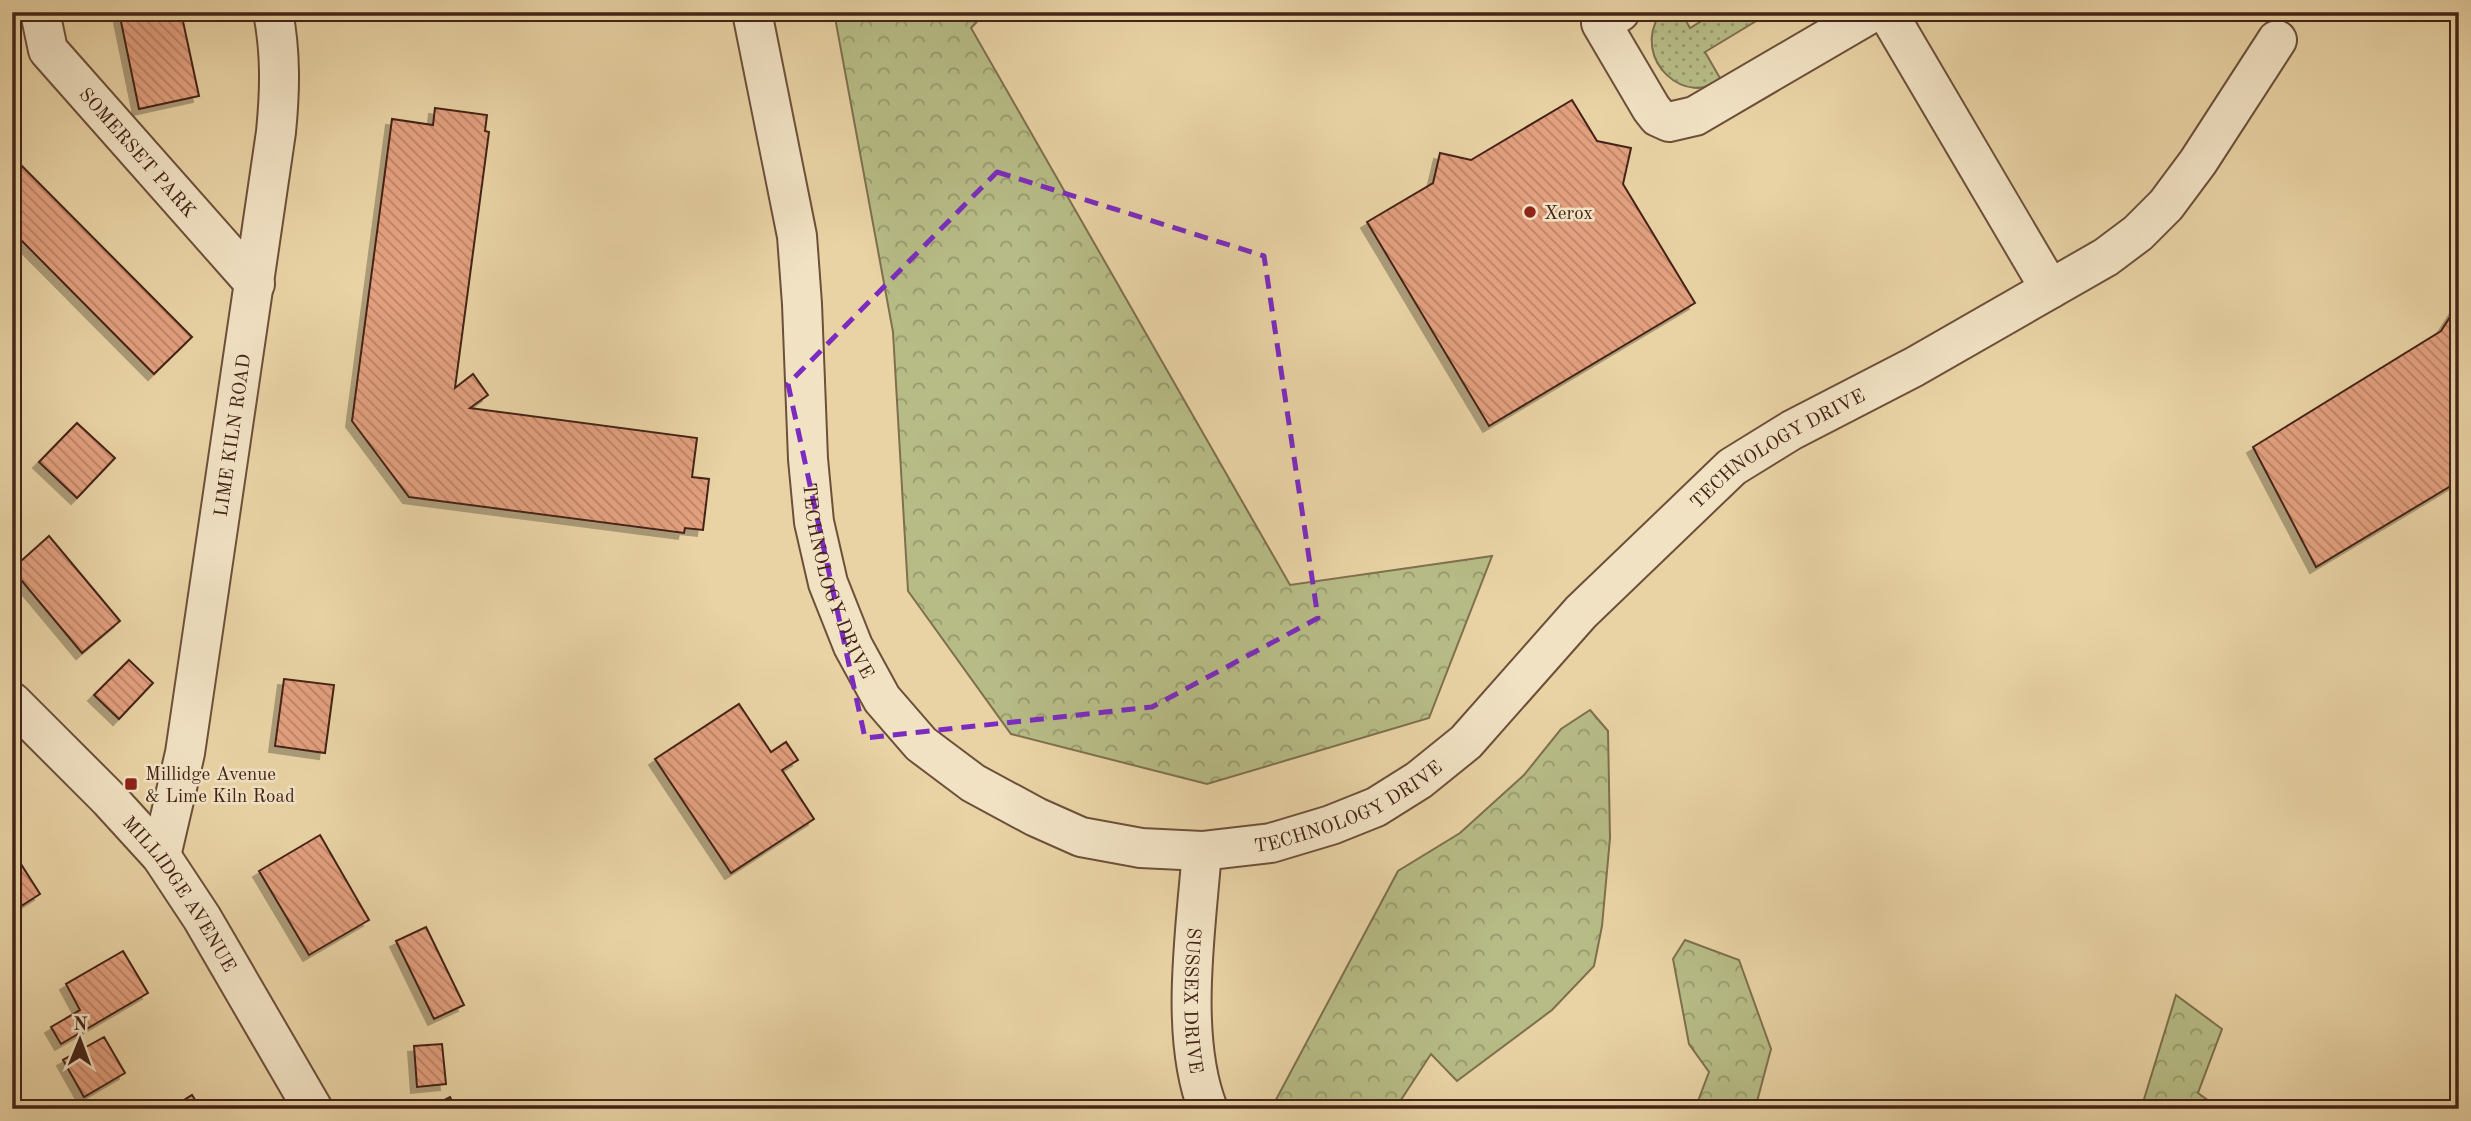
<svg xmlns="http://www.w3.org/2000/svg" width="2471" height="1121" viewBox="0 0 2471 1121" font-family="'Old Standard TT',serif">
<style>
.grass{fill:url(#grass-dots);stroke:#7e704e;stroke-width:2}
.forest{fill:url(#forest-crowns);stroke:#7e704e;stroke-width:2}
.building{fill:url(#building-back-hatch);stroke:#442417;stroke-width:2;filter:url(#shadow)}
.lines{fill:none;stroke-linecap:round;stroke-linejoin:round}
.minor-casing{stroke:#6d503a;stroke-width:42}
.minor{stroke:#f1e2c4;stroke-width:38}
.marked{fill:none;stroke:#7b2cbf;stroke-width:5;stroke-dasharray:14 9;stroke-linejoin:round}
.poi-dot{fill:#8f2418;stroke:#f1e2c4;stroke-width:2.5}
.labels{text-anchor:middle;stroke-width:5;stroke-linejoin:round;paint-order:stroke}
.street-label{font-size:19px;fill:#442417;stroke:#f1e2c4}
.poi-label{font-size:19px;fill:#442417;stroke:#f1e2c4;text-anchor:start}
</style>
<defs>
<pattern id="grass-dots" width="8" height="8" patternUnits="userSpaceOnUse" patternTransform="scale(1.75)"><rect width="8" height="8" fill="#b7bc86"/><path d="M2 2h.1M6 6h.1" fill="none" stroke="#96996d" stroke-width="1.8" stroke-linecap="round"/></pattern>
<pattern id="forest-crowns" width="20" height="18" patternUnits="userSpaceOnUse" patternTransform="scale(1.75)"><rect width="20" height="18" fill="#b7bc86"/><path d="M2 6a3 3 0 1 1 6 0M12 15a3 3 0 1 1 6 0" fill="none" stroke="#96996d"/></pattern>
<pattern id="building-back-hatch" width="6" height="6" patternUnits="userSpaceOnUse" patternTransform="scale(1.75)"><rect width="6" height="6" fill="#e3a07f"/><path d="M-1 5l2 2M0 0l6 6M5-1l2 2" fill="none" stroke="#ba8267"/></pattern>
<filter id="shadow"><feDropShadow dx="-6" dy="6" stdDeviation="0" flood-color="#0004"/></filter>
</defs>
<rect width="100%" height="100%" fill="#e9d3a5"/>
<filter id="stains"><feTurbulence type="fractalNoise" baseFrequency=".00286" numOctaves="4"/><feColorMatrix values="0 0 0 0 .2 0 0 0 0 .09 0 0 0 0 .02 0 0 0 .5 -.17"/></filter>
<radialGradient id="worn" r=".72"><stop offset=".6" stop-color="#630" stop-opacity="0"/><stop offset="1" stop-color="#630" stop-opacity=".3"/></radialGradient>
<!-- grass -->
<path class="grass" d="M 1661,12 L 1681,12 L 1690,28 L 1716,12 L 1771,12 L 1705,52 L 1720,78 C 1691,109 1628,62 1661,12 Z"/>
<!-- forest -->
<path class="forest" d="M 834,12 L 986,12 L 971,28 L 1290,585 L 1492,556 L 1429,718 L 1207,784 L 1011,734 L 908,591 L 893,332 Z
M 1590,710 L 1608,731 L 1610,838 L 1602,926 L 1594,966 L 1552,1010 L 1457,1081 L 1431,1054 L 1395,1109 L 1271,1109 L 1398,871 L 1460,833 L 1524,775 L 1561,729 Z
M 1685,940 L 1739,960 L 1771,1049 L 1755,1109 L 1695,1109 L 1709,1072 L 1689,1044 L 1673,959 Z
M 2176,995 L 2222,1029 L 2198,1093 L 2220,1109 L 2141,1109 Z"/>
<!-- building -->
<path class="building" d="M 119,12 L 181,12 L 199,96 L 139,109 Z
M 1572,100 L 1597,141 L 1631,148 L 1623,184 L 1695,303 L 1489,426 L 1367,222 L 1433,183 L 1440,153 L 1471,160 Z
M 435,108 L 487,115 L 485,131 L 489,132 L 455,388 L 473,374 L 488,395 L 470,408 L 697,438 L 692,477 L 709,479 L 703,530 L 685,528 L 684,533 L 409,497 L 352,421 L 392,119 L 433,125 Z
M 12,156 L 192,337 L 154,374 L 12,231 Z
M 2459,303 L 2459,481 L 2316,567 L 2253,447 L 2441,331 Z
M 77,423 L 115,458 L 77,498 L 39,462 Z
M 49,536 L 120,621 L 82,653 L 12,569 Z
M 129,660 L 153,683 L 119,719 L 94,695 Z
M 284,679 L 334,685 L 325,753 L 275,746 Z
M 739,704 L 771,752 L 786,742 L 798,760 L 782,770 L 814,819 L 731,873 L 655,759 Z
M 320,835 L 369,920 L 309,955 L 259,871 Z
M 12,850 L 40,894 L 12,912 Z
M 426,927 L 464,1005 L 434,1019 L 396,941 Z
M 123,951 L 148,993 L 61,1044 L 51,1027 L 80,1010 L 66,984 Z
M 104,1037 L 125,1073 L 84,1097 L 63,1060 Z
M 442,1044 L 446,1084 L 417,1087 L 414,1046 Z
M 192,1095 L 201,1109 L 170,1109 Z
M 450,1097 L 456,1109 L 427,1109 Z"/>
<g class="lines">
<defs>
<g id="minor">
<path id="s1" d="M 40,12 L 48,50 L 255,284"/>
<path id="s2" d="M 752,12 L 797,236 L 802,304 L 808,459 L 814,522 L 828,583 L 853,646 L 882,699 L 921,744 L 973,783 L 1036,817 L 1081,837 L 1141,848 L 1202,851 L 1271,843 L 1331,825 L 1376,807 L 1419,780 L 1466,742 L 1581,612 L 1732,467 L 1792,430 L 1914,367 L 2106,257 L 2138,233 L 2166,205 L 2198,162 L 2277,40"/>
<path d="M 1620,12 L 1601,23 L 1651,108 L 1658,117 L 1669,122 L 1695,116 L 1873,12"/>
<path d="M 1887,12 L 2050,289"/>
<path id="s3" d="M 12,702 L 109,799 L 161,856 L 202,918 L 313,1109"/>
<path id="s4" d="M 1202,851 C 1196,929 1179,1035 1208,1109"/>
<path id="s5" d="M 161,856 L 185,753 L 276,132 C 280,91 281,53 273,12"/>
</g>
</defs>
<!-- minor casing -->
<use href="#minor" class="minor-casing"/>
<!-- minor -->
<use href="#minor" class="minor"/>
</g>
<!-- marked area -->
<path class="marked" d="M 997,172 L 1264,256 L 1318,618 L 1152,707 L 865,738 L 788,384 Z"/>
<!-- markers -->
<g class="poi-dot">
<circle cx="1530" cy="212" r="7"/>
<rect x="124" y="777" width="14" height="14" rx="3.5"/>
</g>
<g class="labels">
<!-- street labels -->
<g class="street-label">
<text dy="7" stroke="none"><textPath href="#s1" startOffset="175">SOMERSET PARK</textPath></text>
<text dy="7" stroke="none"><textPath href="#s5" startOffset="427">LIME KILN ROAD</textPath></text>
<text dy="7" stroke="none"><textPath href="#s2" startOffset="1796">TECHNOLOGY DRIVE</textPath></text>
<text dy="7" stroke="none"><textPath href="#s2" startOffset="578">TECHNOLOGY DRIVE</textPath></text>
<text dy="7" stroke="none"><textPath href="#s2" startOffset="1228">TECHNOLOGY DRIVE</textPath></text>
<text dy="7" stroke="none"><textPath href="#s3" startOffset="256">MILLIDGE AVENUE</textPath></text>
<text dy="7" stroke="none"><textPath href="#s4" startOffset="150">SUSSEX DRIVE</textPath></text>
</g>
<!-- poi labels -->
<g class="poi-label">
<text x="1544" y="219">Xerox</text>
<text x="145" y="780">Millidge Avenue<tspan x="145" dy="22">&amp; Lime Kiln Road</tspan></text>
</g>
</g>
<!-- margin -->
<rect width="2471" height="1121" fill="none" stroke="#e9d3a5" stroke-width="42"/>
<rect x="14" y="14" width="2443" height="1093" fill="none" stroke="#442417" stroke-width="3.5"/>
<rect x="21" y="21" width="2429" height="1079" fill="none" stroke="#442417" stroke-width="2"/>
<!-- north arrow -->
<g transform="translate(80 1040) rotate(1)" stroke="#f1e2c4" stroke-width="5" paint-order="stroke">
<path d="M0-5L12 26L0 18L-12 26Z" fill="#442417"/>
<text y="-10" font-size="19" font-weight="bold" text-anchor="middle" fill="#442417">N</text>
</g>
<rect width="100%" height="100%" filter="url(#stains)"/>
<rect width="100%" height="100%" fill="url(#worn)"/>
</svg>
